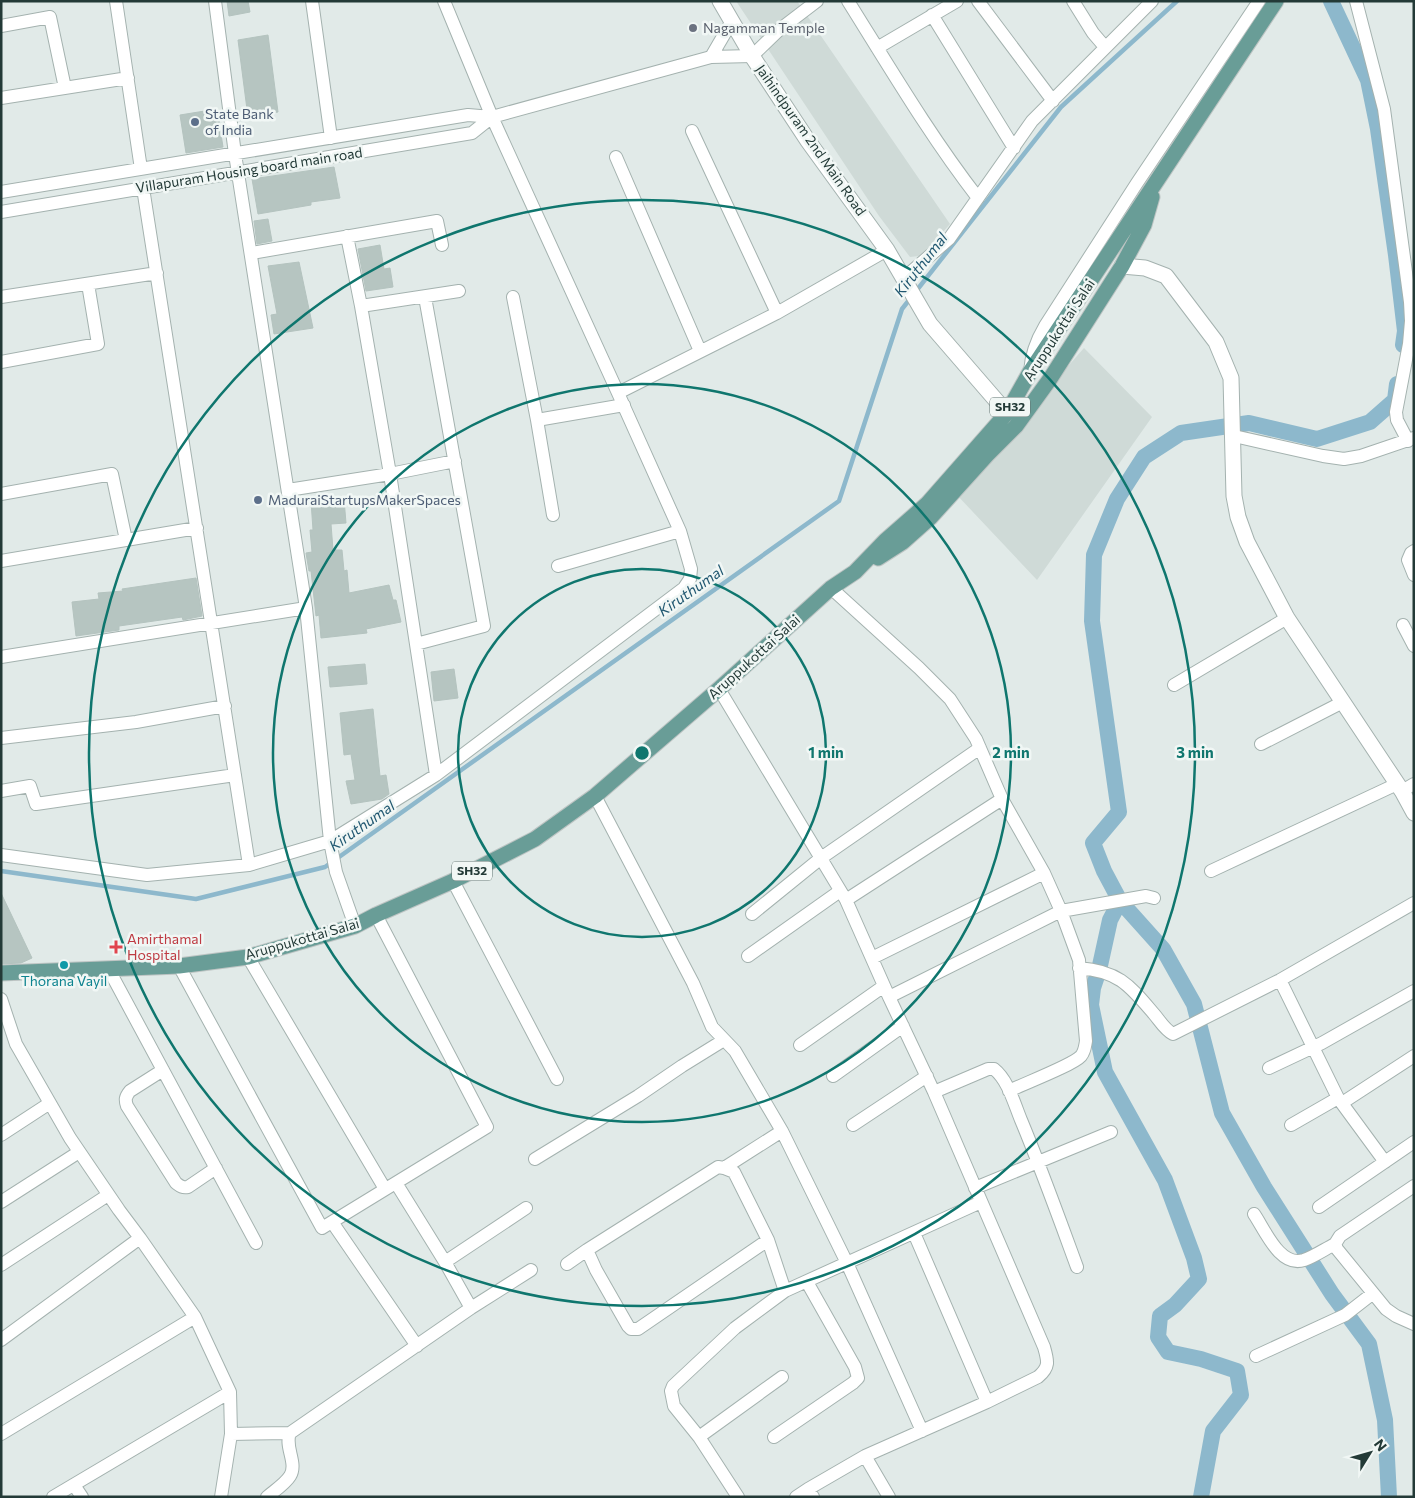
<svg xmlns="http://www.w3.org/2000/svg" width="1415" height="1498" viewBox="0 0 1415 1498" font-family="Commissioner,sans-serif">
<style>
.built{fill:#cfdad7}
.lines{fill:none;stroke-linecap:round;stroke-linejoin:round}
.stream{stroke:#8db8cc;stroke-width:4.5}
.canal{stroke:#8db8cc;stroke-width:16}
.building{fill:#b6c5c1;stroke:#b4c3bf}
.minor-casing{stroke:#a4b2af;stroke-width:14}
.tertiary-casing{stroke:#a4b2af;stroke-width:17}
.primary-casing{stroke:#bdc4c3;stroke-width:17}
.minor{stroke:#fff;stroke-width:12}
.tertiary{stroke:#fff;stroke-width:15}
.primary{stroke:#699d97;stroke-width:15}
.ring{fill:none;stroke:#0f766e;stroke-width:2.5}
.worship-dot{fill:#6b7280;stroke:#f1f7f5;stroke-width:2}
.service-dot{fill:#5c6f8a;stroke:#f1f7f5;stroke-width:2}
.health-dot{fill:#e0444e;stroke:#f1f7f5;stroke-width:2}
.culture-dot{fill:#0f9aa8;stroke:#f1f7f5;stroke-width:2}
.labels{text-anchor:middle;stroke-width:5;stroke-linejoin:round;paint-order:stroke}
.shield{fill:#f1f7f5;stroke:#617370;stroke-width:1}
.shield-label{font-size:12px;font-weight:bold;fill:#233a37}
.worship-label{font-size:14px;fill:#5b616d;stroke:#f1f7f5;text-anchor:start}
.service-label{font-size:14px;fill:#4e5e75;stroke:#f1f7f5;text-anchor:start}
.street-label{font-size:14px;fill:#233a37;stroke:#f1f7f5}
.health-label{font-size:14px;fill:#be3a42;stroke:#f1f7f5;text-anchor:start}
.culture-label{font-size:14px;fill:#0d838f;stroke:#f1f7f5}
.water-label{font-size:15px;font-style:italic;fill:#215871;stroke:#f1f7f5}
.centre{fill:#0f766e;stroke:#f1f7f5;stroke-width:2.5}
.ring-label{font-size:15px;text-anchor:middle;font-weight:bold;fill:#0f766e;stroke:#f1f7f5;stroke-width:5;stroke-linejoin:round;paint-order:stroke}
</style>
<rect width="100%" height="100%" fill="#e1eae8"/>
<!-- built -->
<path class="built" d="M 736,1 L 797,1 L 950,224 L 927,250 L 919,256 L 910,257 L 879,216 Z
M 1084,348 L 1152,417 L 1037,580 L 956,494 Z"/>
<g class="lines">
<!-- stream -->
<path class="stream" d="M 1,871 L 196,899 L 325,867 L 839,501 L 902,309 L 1061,107 L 1177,1"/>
<!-- canal -->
<path class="canal" d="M 1331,1 L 1368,80 L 1378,129 L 1396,255 L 1405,331 L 1403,345
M 1120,901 L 1163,949 L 1194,1004 L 1222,1113 L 1264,1187 L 1332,1294 L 1369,1344 L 1385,1420 L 1389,1497
M 1201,1497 L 1213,1431 L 1241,1395 L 1237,1371 L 1201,1359 L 1168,1352 L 1158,1337 L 1160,1316 L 1175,1305 L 1199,1279 L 1194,1258 L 1165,1180 L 1105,1072 L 1091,1005 L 1093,988 L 1099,970 L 1110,920 L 1120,901 L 1104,871 L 1093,843 L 1119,812 L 1092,621 L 1094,555 L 1117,499 L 1144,457 L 1181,433 L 1249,423 L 1317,439 L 1370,422 L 1395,400 L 1397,384"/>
</g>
<!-- building -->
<path class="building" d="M 227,1 L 248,1 L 250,12 L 229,16 Z
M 268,35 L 278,112 L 248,117 L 238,40 Z
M 217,109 L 223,147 L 186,153 L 180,115 Z
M 334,167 L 340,198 L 311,202 L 311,205 L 258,214 L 252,179 Z
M 268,219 L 272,241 L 257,244 L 254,221 Z
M 380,245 L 384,269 L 390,268 L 393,287 L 366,291 L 358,249 Z
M 299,262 L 313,328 L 274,334 L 271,315 L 277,314 L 268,266 Z
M 344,499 L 346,523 L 331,524 L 333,550 L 342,550 L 344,571 L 347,570 L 349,593 L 389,585 L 393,600 L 396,600 L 401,622 L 366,629 L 367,633 L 321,638 L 319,615 L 316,616 L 311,571 L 309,571 L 306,553 L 312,552 L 310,530 L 313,530 L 311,501 Z
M 196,578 L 202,616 L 183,620 L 182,617 L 119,626 L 119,630 L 76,636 L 72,602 L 99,599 L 98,593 L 123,591 L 122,589 Z
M 365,664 L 367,684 L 330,687 L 328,667 Z
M 454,669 L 458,698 L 434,701 L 431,672 Z
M 373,709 L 380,776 L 386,775 L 389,794 L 382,799 L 351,804 L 346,781 L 355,780 L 351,754 L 344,755 L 340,713 Z
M 1,893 L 32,958 L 21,963 L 1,964 Z"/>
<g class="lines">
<defs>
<path id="minor" d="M 116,1 L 141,169
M 215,1 L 235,154 L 306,608 L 330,841 L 336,872 L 355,926
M 312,1 L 331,138
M 848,1 C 890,68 930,136 978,198
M 978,1 L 1053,101
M 1073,1 L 1093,33 L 1105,47
M 1356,1 L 1384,109 L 1410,302 L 1411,321 L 1409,344 L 1396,412 L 1397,420 L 1408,441
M 932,15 L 1014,148
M 1,26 L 50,17 L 65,88
M 877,48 L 957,1
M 711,57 L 732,21
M 1,98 L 128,78
M 692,131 L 777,313
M 616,157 L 700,351
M 143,188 L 249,865
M 1,192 L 468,115 L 492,117 L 711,57 L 752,56 L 779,30 L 817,1
M 1,212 L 472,133 L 492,117
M 347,236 L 361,306
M 252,253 L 437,221 L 442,245
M 904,278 L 949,239 L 1032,121 L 1152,1
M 1,297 L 157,273
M 513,297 L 537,420 L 624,405
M 1,362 L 98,344 L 88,284
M 1030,372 C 1031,355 1036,341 1045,326 L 1137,183 L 1259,1
M 618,393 L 777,313 L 887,250
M 537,420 L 553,515
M 1234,436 L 1323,456 L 1344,459 L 1361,456 L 1414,438
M 288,490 L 390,474 L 455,461
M 1,494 L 112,474 L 126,540
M 1414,551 L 1411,553 L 1408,560 L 1414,575
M 1,561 L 197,528
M 558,566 L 680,531
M 831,588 L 919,668 L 950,699 L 976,739 L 1002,799 L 1044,873 L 1061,911 L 889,997
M 1403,625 L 1414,646
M 416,644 L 484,626 L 425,297
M 1,657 L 306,608
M 1174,685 L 1287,618
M 719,689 L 846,900 L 889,997 L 934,1092 L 1044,1347 C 1048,1361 1050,1367 1038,1377 L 987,1402 L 865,1456 L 808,1489 L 813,1497
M 1,738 L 136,722 L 225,706
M 1261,744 L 1343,702
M 436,775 L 390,474 L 361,306 L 459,291
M 1,791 L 30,786 L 36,804 L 235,775
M 1402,791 L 1414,784
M 595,796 L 693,983 L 712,1027 L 735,1051 L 782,1131 L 847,1263 L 922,1431
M 1,855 L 147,875 L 249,865 L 330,841 L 436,775 L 684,588 L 690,579 L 691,569 L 680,531 L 618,393 L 492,117 L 444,1
M 1211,871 L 1397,784
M 453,881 L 557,1079
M 846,900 L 1002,799
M 752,914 L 821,858 L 980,748
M 748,956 L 840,891
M 248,957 L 385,1189
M 872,958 L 1044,873
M 179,966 L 322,1228 L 487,1127 L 376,915
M 108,968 L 256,1243
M 1079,968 C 1119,971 1130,986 1154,1014 C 1160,1021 1165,1030 1173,1034 L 1280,980
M 1,999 L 16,1044 L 70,1138 L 119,1210 L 140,1238 L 195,1317 L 230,1392 L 231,1434 L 221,1497
M 800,1045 L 884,986
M 1269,1068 L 1322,1043 L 1414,991
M 163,1070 L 130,1091 C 125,1097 125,1100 127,1106 L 176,1183 C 180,1186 182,1188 188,1187 L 216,1168
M 833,1076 L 903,1026
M 1009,1091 C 1023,1084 1073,1065 1081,1056 C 1085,1051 1085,1046 1086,1041 L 1079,960 L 1061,911 L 1146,896 L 1154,898
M 934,1092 L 988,1069 L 994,1069 C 1008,1080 1014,1103 1021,1120 C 1041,1168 1059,1218 1077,1267
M 1342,1103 L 1414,1056
M 853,1125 L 927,1076
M 1291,1125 L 1338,1098
M 1,1135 L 50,1103
M 535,1159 L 638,1096 L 682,1066 L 724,1040
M 1385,1162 L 1338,1098 L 1280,980 L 1414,903
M 724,1168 L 782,1131
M 396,1183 L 445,1262 L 471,1308
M 1414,1186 L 1340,1236 L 1335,1244 L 1337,1249 L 1386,1309 L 1396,1316 L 1414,1324
M 975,1188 L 1111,1132
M 1,1202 L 79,1152
M 1319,1207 L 1414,1142
M 1254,1214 C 1265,1230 1280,1268 1304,1260 C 1315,1256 1325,1249 1335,1244
M 332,1222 L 417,1346
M 914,1233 L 987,1402
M 768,1240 L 734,1172 L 724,1168 L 718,1167 L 587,1250 L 596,1270 L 628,1326 L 631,1329 L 638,1329 L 768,1240 L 785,1291 L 981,1202
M 445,1262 L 526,1208
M 567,1264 L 587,1250
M 1,1265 L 108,1195
M 1,1340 L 140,1238
M 1256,1356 L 1345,1315 L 1372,1294
M 1,1434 L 195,1317
M 231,1434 L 290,1433
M 699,1437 L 782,1377
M 774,1437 L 853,1383 L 858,1378 L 855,1367 L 807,1282
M 865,1456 L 889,1497
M 74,1485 L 82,1497
M 53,1497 L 230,1392
M 267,1497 C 274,1491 285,1484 290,1476 C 298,1463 284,1447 290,1433 L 471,1308 L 531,1270
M 738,1497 L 699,1437 L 674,1406 L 671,1391 L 673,1386 L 735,1328 L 785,1291
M 796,1497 L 808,1489"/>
<path id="tertiary" d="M 720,1 L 752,56 L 808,141 L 887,250 L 930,324 L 1007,413
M 1122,266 L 1145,268 L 1166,276 L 1216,342 L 1231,378 L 1234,496 L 1238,517 L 1247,542 L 1287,618 L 1402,791 L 1414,813"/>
<path id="primary" d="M 878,558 L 903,542 L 930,518 L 987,455 L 1016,426 L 1050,379 L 1122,266 L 1144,225 L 1152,197
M 1,973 L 179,966 L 248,957 L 355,926 L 376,915 L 453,881 L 535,839 L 595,796 L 719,689 L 831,588 L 855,572 L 885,541 L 927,504 L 1007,413 L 1030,372 L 1276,1"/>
</defs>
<!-- minor casing -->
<use href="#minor" class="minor-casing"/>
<!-- tertiary casing -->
<use href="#tertiary" class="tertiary-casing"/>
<!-- primary casing -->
<use href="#primary" class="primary-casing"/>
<!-- minor -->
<use href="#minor" class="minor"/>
<!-- tertiary -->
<use href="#tertiary" class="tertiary"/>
<!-- primary -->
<use href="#primary" class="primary"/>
</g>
<!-- distance rings -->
<g class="ring">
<circle cx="642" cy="753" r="184"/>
<circle cx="642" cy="753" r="369"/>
<circle cx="642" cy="753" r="553"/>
</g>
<!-- markers -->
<circle class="worship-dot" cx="693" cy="28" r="5"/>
<g class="service-dot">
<circle cx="195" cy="122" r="5"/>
<circle cx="258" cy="500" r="5"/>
</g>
<path class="health-dot" d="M113.5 939.5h5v5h5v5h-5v5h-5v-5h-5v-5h5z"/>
<circle class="culture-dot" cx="64" cy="965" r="5"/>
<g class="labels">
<!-- shield labels -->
<g class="shield">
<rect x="990" y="397.5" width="40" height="19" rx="4"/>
<rect x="452" y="861.5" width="40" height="19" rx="4"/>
</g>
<g class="shield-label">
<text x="1010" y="411">SH32</text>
<text x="472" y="875">SH32</text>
</g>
<!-- worship labels -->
<g class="worship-label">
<text x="703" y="33">Nagamman Temple</text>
</g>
<!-- service labels -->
<g class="service-label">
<text x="205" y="119">State Bank<tspan x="205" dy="16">of India</tspan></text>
<text x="268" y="505">MaduraiStartupsMakerSpaces</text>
</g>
<!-- street labels -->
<g class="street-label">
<text transform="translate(811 140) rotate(55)" y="5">Jaihindpuram 2nd Main Road</text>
<text transform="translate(249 170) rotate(-9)" y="5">Villapuram Housing board main road</text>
<text transform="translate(1059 330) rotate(-57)" y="5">Aruppukottai Salai</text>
<text transform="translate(754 657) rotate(-42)" y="5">Aruppukottai Salai</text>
<text transform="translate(302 939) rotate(-16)" y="5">Aruppukottai Salai</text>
</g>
<!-- health labels -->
<g class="health-label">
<text x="127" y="944">Amirthamal<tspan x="127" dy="16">Hospital</tspan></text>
</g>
<!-- culture labels -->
<g class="culture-label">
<text x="64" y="986">Thorana Vayil</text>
</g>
<!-- water labels -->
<g class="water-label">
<text transform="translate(921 265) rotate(-52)" y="5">Kiruthumal</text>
<text transform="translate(691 591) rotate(-35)" y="5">Kiruthumal</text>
<text transform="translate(362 826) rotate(-35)" y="5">Kiruthumal</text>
</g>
</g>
<circle cx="642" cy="753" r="8" class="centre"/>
<g class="ring-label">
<text x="826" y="758">1 min</text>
<text x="1011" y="758">2 min</text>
<text x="1195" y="758">3 min</text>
</g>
<!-- border -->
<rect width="1415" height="1498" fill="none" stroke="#233a37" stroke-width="5"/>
<!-- north arrow -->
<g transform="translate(1370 1453) rotate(53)" stroke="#f1f7f5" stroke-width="4" paint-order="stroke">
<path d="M0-4L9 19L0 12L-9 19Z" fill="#233a37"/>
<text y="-8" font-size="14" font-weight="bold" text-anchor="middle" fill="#233a37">N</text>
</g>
</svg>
